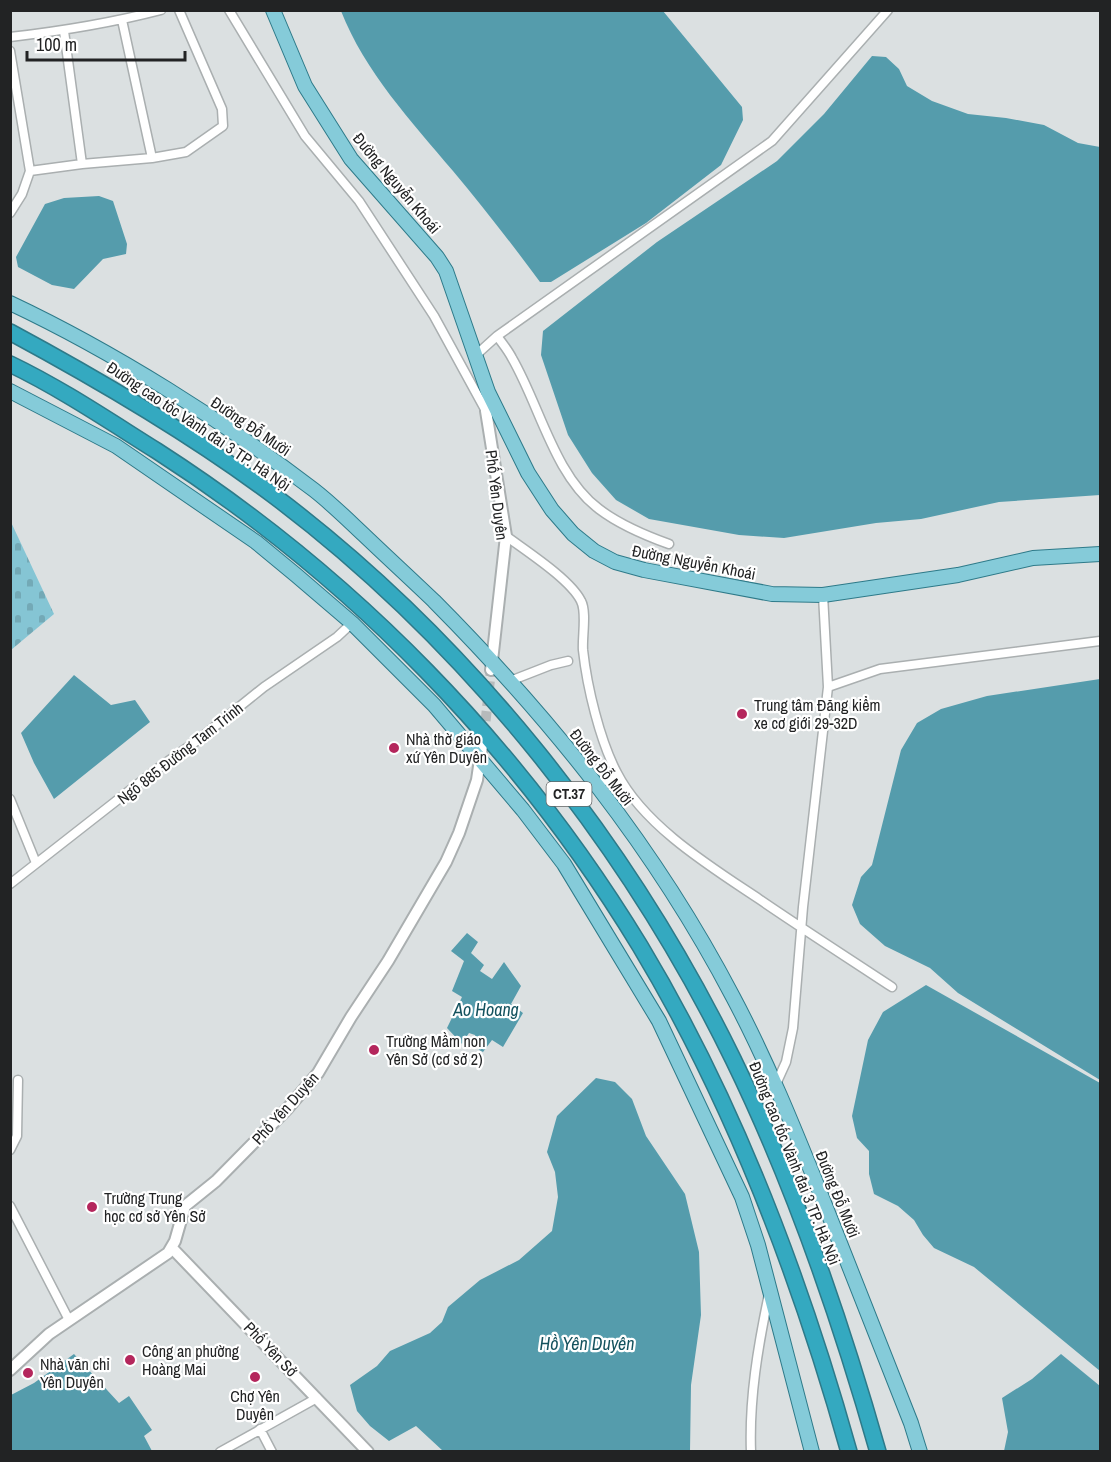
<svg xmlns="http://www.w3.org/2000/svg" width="1111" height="1462" viewBox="0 0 1111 1462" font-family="'Archivo Narrow',sans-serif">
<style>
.cemetery{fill:url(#cemetery-stones)}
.water{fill:#559cac}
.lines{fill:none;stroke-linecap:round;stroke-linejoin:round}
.tertiary-tunnel{stroke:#b6babb;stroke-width:10;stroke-dasharray:10 5;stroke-linecap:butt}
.minor-casing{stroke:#aaafb0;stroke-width:11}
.tertiary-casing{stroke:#aaafb0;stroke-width:14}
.primary-casing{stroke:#2e7a89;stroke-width:16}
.motorway-casing{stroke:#2e7a89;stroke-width:18}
.minor{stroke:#fff;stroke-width:8}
.tertiary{stroke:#fff;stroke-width:10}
.primary{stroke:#85cbd9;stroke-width:14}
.motorway{stroke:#34a9c0;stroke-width:15}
.poi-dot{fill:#b4265c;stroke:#fff;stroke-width:2}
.labels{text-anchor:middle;stroke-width:4.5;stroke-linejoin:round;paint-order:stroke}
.shield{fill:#fff;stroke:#646566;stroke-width:1.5}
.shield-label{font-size:15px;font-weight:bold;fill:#222324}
.street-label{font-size:16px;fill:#222324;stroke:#fff}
.poi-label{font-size:16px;fill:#222324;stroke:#fff;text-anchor:start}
.water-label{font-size:18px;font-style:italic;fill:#14525e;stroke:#fff}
</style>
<defs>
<pattern id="cemetery-stones" width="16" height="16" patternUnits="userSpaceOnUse" patternTransform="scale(1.5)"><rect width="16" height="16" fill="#85c5d4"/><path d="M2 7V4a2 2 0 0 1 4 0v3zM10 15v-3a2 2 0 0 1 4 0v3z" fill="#73a9b6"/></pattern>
</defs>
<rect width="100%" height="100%" fill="#dbe0e1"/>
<!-- cemetery -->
<path class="cemetery" d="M 10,520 L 54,614 L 11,650 L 10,650 Z"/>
<!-- water -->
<path class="water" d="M 341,11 L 663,11 L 742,107 L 743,120 L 721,165 L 646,223 L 551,282 L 540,282 C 512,244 483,207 453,171 C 411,121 365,72 341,11 Z
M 872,56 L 886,57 L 899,69 L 907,86 L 932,101 L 968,114 L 1006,118 L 1044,125 L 1078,143 L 1100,147 L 1100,495 L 999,502 L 921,519 L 876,523 L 784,538 L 739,535 L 649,519 L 616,500 L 592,473 L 568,435 L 541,355 L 543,331 L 657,242 L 777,161 L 824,114 Z
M 99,196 L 113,201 L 127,244 L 126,254 L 103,259 L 74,289 L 52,285 L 18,267 L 16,257 L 45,204 L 64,198 Z
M 74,675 L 111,705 L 135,700 L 150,722 L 54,799 L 34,763 L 21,733 Z
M 1100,679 L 1100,1080 L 958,993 L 930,968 L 885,946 L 860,924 L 852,905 L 861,877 L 872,865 L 901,750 L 917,723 L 941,709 L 987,696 Z
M 467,933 L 478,942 L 471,953 L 484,965 L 480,971 L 492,979 L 504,962 L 521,986 L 511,1004 L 523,1013 L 503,1047 L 492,1040 L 483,1052 L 479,1050 L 475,1035 L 469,1033 L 462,1044 L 447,1028 L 462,997 L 452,991 L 464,961 L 451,951 Z
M 926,985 L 1100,1083 L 1100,1371 L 974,1267 L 934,1248 L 923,1235 L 914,1220 L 898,1206 L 874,1194 L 869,1174 L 869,1151 L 857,1138 L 852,1116 L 868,1040 L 883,1012 Z
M 596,1078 L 615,1082 L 632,1099 L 646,1136 L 685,1194 L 699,1252 L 701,1315 L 691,1385 L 690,1451 L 443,1451 L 416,1426 L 389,1441 L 370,1426 L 357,1411 L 350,1385 L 377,1366 L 390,1351 L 430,1333 L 442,1322 L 448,1307 L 480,1280 L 519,1260 L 552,1231 L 558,1197 L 555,1172 L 547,1152 L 557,1116 Z
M 74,1354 L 119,1403 L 129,1396 L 152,1430 L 144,1436 L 152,1451 L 11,1451 L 11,1395 L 34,1383 Z
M 1061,1354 L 1100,1386 L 1100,1451 L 1004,1451 L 1008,1432 L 1002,1398 L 1032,1379 Z"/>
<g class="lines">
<!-- tertiary-tunnel -->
<path class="tertiary-tunnel" d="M 484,736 L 491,670"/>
<defs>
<path id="minor" d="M 229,10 L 305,136 L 359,201 L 434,316 L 486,411
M 122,20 L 152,158
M 64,31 L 82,164
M 10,37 C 62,31 111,23 161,10
M 10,51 L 30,171 L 22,194 L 10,213
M 30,171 L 82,164 L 152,158 L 186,152 L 223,126 L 222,109 L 179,10
M 497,336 C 502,343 508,350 512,358 C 540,406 554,475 599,509 C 620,525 644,535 669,544
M 476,355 L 497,336 L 772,141 L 888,10
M 506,536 C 526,551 570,579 581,601 C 587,612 582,637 583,650 C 587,687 600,741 617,773 C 644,826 711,867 759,899 C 803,929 848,958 892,987
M 510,681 L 551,665 L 568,661
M 828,687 L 880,669 L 1100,641
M 597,785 L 617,774
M 10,799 L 36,863
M 10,884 L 157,769 L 198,740 L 264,687 L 337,637 L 352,623
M 776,1084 L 786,1062 L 793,1028 L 803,907 L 828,687 L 823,595
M 10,1150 L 17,1136 L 18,1080
M 10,1206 L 69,1320
M 260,1429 L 272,1452
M 220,1452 L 317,1398
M 751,1452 C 749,1399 758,1346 769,1294"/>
<path id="tertiary" d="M 488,392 L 486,411 L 506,536 L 491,670
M 172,1248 L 368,1452
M 10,1370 L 49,1334 L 168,1253 L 175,1241 L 185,1206 L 216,1181 L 288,1108 L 318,1073 L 351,1017 L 388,961 L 446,862 L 459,833 L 477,780 L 483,739"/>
<path id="primary" d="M 273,10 L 305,86 L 351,159 L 437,257 L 446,271 L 488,392 L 528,473 L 552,510 L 573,534 L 594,551 L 615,562 L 644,570 L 772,594 L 823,595 L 958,575 L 1033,558 L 1100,554
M 10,303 C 114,352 223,421 314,490 C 332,504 348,520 364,535 C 387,557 411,579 434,601 C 553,721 655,848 733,997 C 767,1061 794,1128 821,1195 C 851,1271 881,1347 911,1423 L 920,1452
M 10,391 L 116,446 L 256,542 L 296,575 L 352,623 L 434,705 L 523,810 L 564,864 L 659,1021 L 742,1197 L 758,1245 L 812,1452"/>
<path id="motorway" d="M 10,332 C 101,381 190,433 273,495 C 466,640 627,842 733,1059 C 794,1184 840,1318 878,1452
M 10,364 C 62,389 109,421 157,451 C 353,577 519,747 640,946 C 734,1102 800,1277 849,1452"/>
</defs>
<!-- minor casing -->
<use href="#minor" class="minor-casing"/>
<!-- tertiary casing -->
<use href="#tertiary" class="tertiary-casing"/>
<!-- primary casing -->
<use href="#primary" class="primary-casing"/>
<!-- motorway casing -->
<use href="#motorway" class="motorway-casing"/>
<!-- minor -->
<use href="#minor" class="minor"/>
<!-- tertiary -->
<use href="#tertiary" class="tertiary"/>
<!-- primary -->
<use href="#primary" class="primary"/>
<!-- motorway -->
<use href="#motorway" class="motorway"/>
</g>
<!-- markers -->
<g class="poi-dot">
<circle cx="742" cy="714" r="6"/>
<circle cx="394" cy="748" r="6"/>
<circle cx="374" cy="1050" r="6"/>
<circle cx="92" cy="1207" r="6"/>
<circle cx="130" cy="1360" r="6"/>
<circle cx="28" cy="1373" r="6"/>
<circle cx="255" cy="1377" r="6"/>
</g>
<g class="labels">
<!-- shield labels -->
<rect class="shield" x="546.5" y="782" width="45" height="24" rx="4.5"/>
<g class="shield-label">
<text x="569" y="799">CT.37</text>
</g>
<!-- street labels -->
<g class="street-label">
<text transform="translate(397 183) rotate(50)" y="6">Đường Nguyễn Khoái</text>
<text transform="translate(199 426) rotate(34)" y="6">Đường cao tốc Vành đai 3 TP. Hà Nội</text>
<text transform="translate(251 426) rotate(34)" y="6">Đường Đỗ Mười</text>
<text transform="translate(497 495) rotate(83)" y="6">Phố Yên Duyên</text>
<text transform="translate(694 562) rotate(11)" y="6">Đường Nguyễn Khoái</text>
<text transform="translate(180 753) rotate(-38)" y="6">Ngõ 885 Đường Tam Trinh</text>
<text transform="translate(602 767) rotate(52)" y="6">Đường Đỗ Mười</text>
<text transform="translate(285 1108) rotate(-48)" y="6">Phố Yên Duyên</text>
<text transform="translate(795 1163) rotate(68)" y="6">Đường cao tốc Vành đai 3 TP. Hà Nội</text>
<text transform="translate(838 1194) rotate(68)" y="6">Đường Đỗ Mười</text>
<text transform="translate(271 1349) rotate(46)" y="6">Phố Yên Sở</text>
</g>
<!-- poi labels -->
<g class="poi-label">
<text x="754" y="711">Trung tâm Đăng kiểm<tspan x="754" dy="18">xe cơ giới 29-32D</tspan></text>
<text x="406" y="745">Nhà thờ giáo<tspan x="406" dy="18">xứ Yên Duyên</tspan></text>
<text x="386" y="1047">Trường Mầm non<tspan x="386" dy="18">Yên Sở (cơ sở 2)</tspan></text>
<text x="104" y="1204">Trường Trung<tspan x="104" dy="18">học cơ sở Yên Sở</tspan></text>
<text x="142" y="1357">Công an phường<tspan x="142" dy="18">Hoàng Mai</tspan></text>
<text x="40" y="1370">Nhà văn chỉ<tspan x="40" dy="18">Yên Duyên</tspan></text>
<text x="255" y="1402" text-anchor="middle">Chợ Yên<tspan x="255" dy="18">Duyên</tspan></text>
</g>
<!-- water labels -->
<g class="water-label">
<text x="486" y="1016">Ao Hoang</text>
<text x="587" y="1350">Hồ Yên Duyên</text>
</g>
</g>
<!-- border -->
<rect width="1111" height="1462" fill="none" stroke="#222324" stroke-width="24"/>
<!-- scale -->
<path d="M27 51v9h158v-9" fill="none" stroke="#222324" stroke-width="3"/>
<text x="36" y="51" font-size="18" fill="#222324" stroke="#ffffff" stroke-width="4.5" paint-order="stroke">100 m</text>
</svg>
